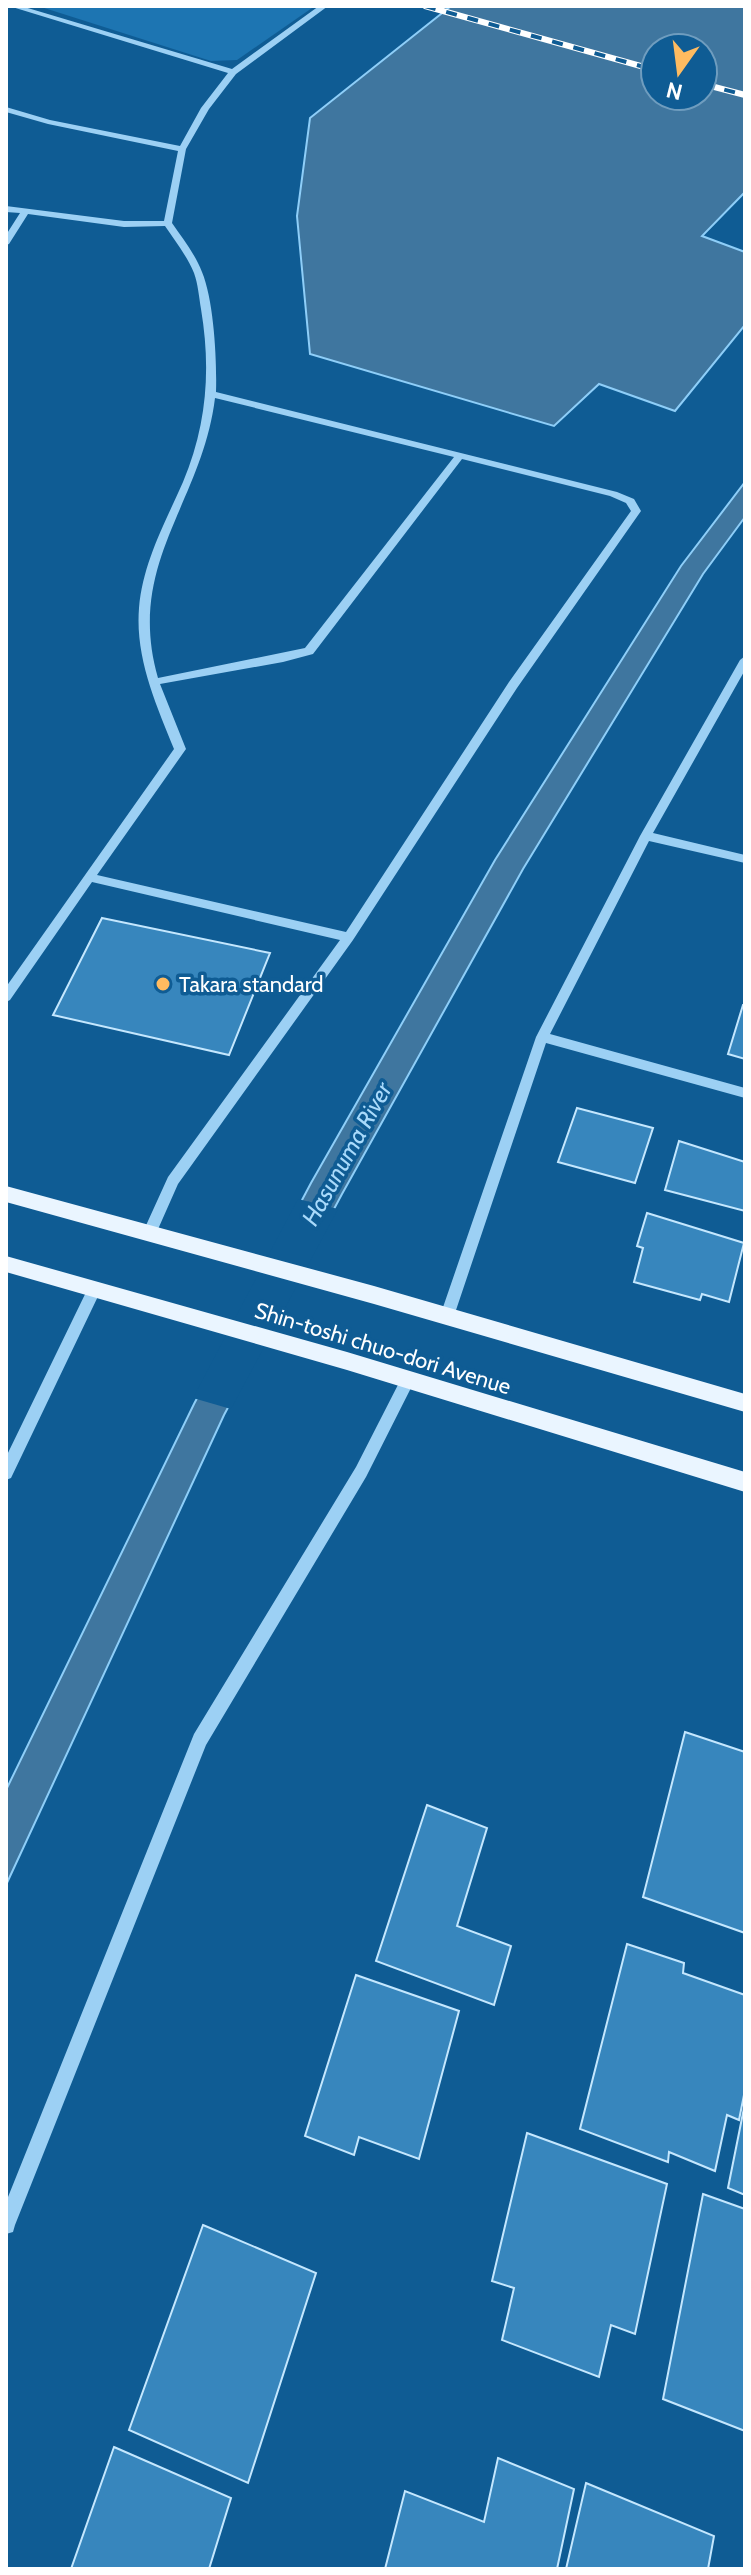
<svg xmlns="http://www.w3.org/2000/svg" width="751" height="2575" viewBox="0 0 751 2575" font-family="Cabin,sans-serif">
<style>
.green{fill:#1d75b2}
.water{fill:#3f769f;stroke:#8ecef8;stroke-width:2;fill-rule:evenodd}
.pier{fill:#0f5c94}
.building{fill:#3786bd;stroke:#c4e7fe;stroke-width:2}
.lines{fill:none;stroke-linecap:round;stroke-linejoin:round}
.minor{fill:#9cd0f4;fill-rule:evenodd}
.major{fill:#eaf5ff;fill-rule:evenodd}
.rail-casing{stroke:#fff;stroke-width:6}
.rail{stroke:#0f5c94;stroke-width:4;stroke-dasharray:11;stroke-linecap:butt}
.poi-dot{fill:#ffbb60;stroke:#0f5c94;stroke-width:3}
.labels{text-anchor:middle;stroke-width:7;stroke-linejoin:round;paint-order:stroke}
.poi-label{font-size:22px;fill:#fff;stroke:#0f5c94;text-anchor:start}
.street-label{font-size:22px;fill:#fff;stroke:#0f5c94}
.water-label{font-size:24px;font-style:italic;fill:#a9dafb;stroke:#0f5c94}
</style>
<rect width="100%" height="100%" fill="#0f5c94"/>
<!-- green -->
<path class="green" d="M 38,6 L 312,6 L 312,8 L 237,60 L 211,61 Z"/>
<!-- water -->
<path class="water" d="M 451,6 L 745,6 L 745,192 L 702,236 L 745,252 L 745,325 L 675,411 L 599,384 L 554,426 L 310,354 L 297,216 L 310,118 ZM 655,48 L 703,48 L 703,96 L 655,96 Z
M 745,482 L 745,517 L 703,574 L 523,869 L 342,1194 L 224,1415 L 6,1885 L 6,1790 L 194,1404 L 311,1183 L 495,860 L 681,566 Z"/>
<!-- pier -->
<path class="pier" d="M 298,1199 L 338,1209 L 231,1409 L 193,1398 Z"/>
<!-- building -->
<path class="building" d="M 102,918 L 270,953 L 229,1055 L 53,1015 Z
M 743,1005 L 745,1005 L 745,1059 L 728,1054 Z
M 577,1108 L 653,1128 L 635,1183 L 558,1162 Z
M 679,1141 L 745,1162 L 745,1211 L 665,1190 Z
M 647,1213 L 744,1243 L 729,1302 L 702,1294 L 700,1300 L 634,1282 L 643,1248 L 637,1246 Z
M 685,1732 L 745,1752 L 745,1933 L 643,1897 Z
M 427,1805 L 487,1828 L 457,1926 L 511,1946 L 494,2005 L 376,1961 Z
M 627,1944 L 684,1963 L 683,1973 L 745,1995 L 745,2090 L 739,2120 L 727,2115 L 715,2171 L 669,2152 L 668,2162 L 580,2129 Z
M 356,1975 L 459,2011 L 419,2159 L 359,2137 L 354,2155 L 305,2136 Z
M 745,2103 L 745,2195 L 728,2188 Z
M 527,2133 L 667,2184 L 635,2334 L 611,2325 L 599,2377 L 502,2340 L 514,2288 L 492,2281 Z
M 703,2194 L 745,2209 L 745,2431 L 663,2399 Z
M 203,2225 L 316,2273 L 248,2483 L 129,2430 Z
M 114,2447 L 231,2498 L 209,2569 L 71,2569 Z
M 498,2458 L 574,2489 L 557,2569 L 385,2569 L 405,2491 L 484,2522 Z
M 586,2483 L 714,2536 L 708,2569 L 566,2569 Z"/>
<g class="lines">
<!-- minor -->
<path class="minor" d="M 9,6 L 21,6 L 232,69 L 319,6 L 328,6 L 236,74 L 209,109 L 186,149 L 172,223 C 183,239 195,254 202,272 C 214,301 217,361 216,392 L 617,492 L 634,499 L 641,511 L 517,688 L 353,940 L 178,1184 L 155,1236 L 145,1236 L 143,1232 L 168,1177 L 340,940 L 92,882 L 10,1000 L 6,1002 L 6,987 L 174,749 C 156,704 135,658 139,608 C 143,562 165,523 183,482 C 207,425 211,369 201,309 C 199,297 198,284 194,273 C 187,256 175,241 165,226 L 124,227 L 28,214 L 9,244 L 6,245 L 6,235 L 20,213 L 6,212 L 6,206 L 124,221 L 164,221 L 178,151 L 48,124 L 6,112 L 6,107 L 50,120 L 180,146 L 201,108 L 228,73 ZM 215,398 L 454,457 L 305,648 L 158,678 C 125,563 202,504 215,398 ZM 462,459 L 610,496 L 626,503 L 631,511 L 509,682 L 346,932 L 97,875 L 186,749 L 160,684 L 283,662 L 313,654 Z
M 745,656 L 745,670 L 653,833 L 745,855 L 745,863 L 649,841 L 550,1034 L 745,1088 L 745,1098 L 546,1043 L 454,1316 L 452,1320 L 447,1322 L 442,1320 L 440,1316 L 536,1037 L 640,836 L 740,660 Z
M 95,1282 L 100,1284 L 102,1288 L 11,1478 L 6,1480 L 6,1457 L 90,1284 Z
M 408,1374 L 413,1375 L 415,1380 L 366,1477 L 206,1745 L 15,2225 L 13,2232 L 6,2234 L 6,2202 L 194,1734 L 356,1467 L 403,1375 Z"/>
<!-- major -->
<path class="major" d="M 6,1186 L 374,1286 L 745,1394 L 745,1412 L 374,1304 L 6,1202 Z
M 6,1256 L 347,1352 L 745,1472 L 745,1492 L 347,1370 L 6,1272 Z"/>
<defs>
<path id="rail" d="M 425,6 L 655,70
M 703,84 L 745,95"/>
</defs>
<!-- rail casing -->
<use href="#rail" class="rail-casing"/>
<!-- rail -->
<use href="#rail" class="rail"/>
</g>
<!-- markers -->
<circle class="poi-dot" cx="163" cy="984" r="8"/>
<g class="labels">
<!-- poi labels -->
<g class="poi-label">
<text x="179" y="992">Takara standard</text>
</g>
<!-- street labels -->
<g class="street-label">
<text transform="translate(383 1348) rotate(17)" y="8">Shin-toshi chuo-dori Avenue</text>
</g>
<!-- water labels -->
<g class="water-label">
<text transform="translate(347 1154) rotate(-61)" y="8">Hasunuma River</text>
</g>
</g>
<!-- border -->
<rect width="751" height="2575" fill="none" stroke="#ffffff" stroke-width="16"/>
<!-- north arrow -->
<g transform="translate(679 72) rotate(194)"><circle r="38" fill="#0f5c94" stroke="#6f9dbf" stroke-width="2"/>
<path d="M0-6L14 30L0 20L-14 30Z" fill="#ffbb60"/>
<text y="-12" font-size="22" font-weight="bold" text-anchor="middle" fill="#ffffff">N</text>
</g>
</svg>
